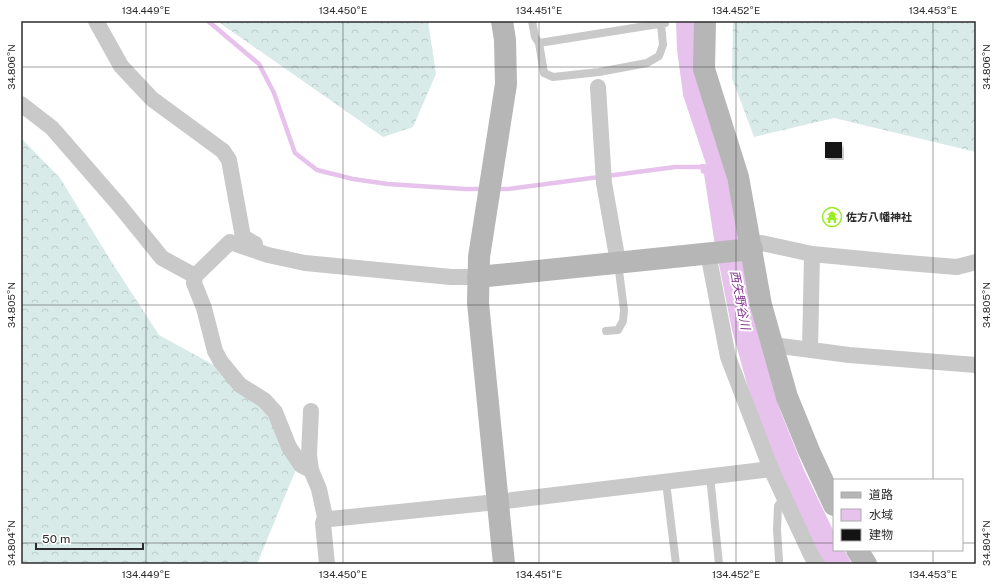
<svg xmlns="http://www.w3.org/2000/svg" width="997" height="585" viewBox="0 0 997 585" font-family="'Public Sans','Noto Sans JP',sans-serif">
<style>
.forest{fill:url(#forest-crowns)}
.water{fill:#e6c2ec}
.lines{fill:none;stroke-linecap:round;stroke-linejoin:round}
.stream{stroke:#e6c2ec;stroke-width:4.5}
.river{stroke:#e6c2ec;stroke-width:26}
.building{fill:#131313;filter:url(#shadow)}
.lane{stroke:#c9c9c9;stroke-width:8}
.street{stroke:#c9c9c9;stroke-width:16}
.secondary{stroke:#b6b6b6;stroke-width:22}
.ticks{fill:none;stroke:#2c2c2c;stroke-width:1;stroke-opacity:0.45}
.labels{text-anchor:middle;stroke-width:4;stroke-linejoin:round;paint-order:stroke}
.poi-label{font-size:11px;font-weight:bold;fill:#2c2c2c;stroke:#fff;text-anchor:start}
.water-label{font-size:12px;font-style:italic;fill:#843790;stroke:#fff}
.neatline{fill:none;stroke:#2c2c2c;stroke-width:1.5}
.ticks-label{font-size:10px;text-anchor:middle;fill:#2c2c2c}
</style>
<defs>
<pattern id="forest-crowns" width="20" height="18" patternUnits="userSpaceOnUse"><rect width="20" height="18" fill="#d8ebe9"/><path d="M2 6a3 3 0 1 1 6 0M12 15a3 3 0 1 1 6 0" fill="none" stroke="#bacac8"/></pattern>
<filter id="shadow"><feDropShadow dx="2.5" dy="4.5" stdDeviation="2" flood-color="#0004"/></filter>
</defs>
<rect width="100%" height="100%" fill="#fff"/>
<!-- forest -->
<path class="forest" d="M 217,21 L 428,21 L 436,74 L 413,127 L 383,137 Z
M 733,21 L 976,21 L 976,152 L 834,118 L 754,137 L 732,78 Z
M 21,138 L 60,178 L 111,261 L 159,335 L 250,385 L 297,467 L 257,564 L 21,564 Z"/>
<!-- water -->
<path class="water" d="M 712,130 L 724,163 L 758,332 L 780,410 L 804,470 L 834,532 L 834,550 L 844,550 L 852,564 L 825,564 L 810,538 L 777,466 L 749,391 L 732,330 L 714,239 L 704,174 L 701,173 L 700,164 L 708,164 L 713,158 L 705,134 Z"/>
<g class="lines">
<!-- stream -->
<path class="stream" d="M 208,21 L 259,64 L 274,93 L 295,153 L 317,170 L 353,179 L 388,184 L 465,189 L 483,189
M 495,189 L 508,189 L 675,167 L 706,167"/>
<!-- river -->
<path class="river" d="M 689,21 L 690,49 L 696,93 L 720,165"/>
</g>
<!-- building -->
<path class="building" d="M 825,142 L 842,142 L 842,158 L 825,158 Z"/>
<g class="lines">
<!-- lane -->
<path class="lane" d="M 532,21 L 535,37 L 539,43 L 665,23
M 539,43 L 544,73 L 553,77 L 599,72 L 647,63 L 659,56 L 663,45 L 661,24
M 606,331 L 618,330 L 623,321 L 624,310 L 618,263
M 710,476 L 719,564
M 666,482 L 676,564
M 779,560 L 777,530 L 778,506 L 784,498"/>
<!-- street -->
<path class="street" d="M 96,21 L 121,66 L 152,99 L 223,151 L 229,160 L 243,237 L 255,244 L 255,248
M 598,87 L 604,183 L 618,262
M 21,104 L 52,128 L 119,205 L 162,258 L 195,276 L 230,242 L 268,255 L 305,263 L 451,277 L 478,277
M 752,249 L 762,243 L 812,254 L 895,262 L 957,267 L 976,262
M 708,253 L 728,357 L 771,469 L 811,555 L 817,564
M 195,276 L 194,283 L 204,308 L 215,351 L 221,362 L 240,385 L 264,400 L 275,412 L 289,447 L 301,465 L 311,470
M 773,345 L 849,355 L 976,365
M 810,350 L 812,254
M 311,411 L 309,455 L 311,470 L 319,489 L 325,517 L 330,519 L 497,502 L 771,469
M 325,517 L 323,523 L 327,564"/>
<!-- secondary -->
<path class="secondary" d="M 502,21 L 505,40 L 506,84 L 479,257 L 478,303 L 504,564
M 705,21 L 704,69 L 738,177 L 761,305 L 787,397 L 809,451 L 834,505
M 478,277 L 752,249
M 857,550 L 866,564"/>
</g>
<!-- ticks -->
<path class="ticks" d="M 146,21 L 146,564M 343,21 L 343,564M 539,21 L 539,564M 736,21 L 736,564M 933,21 L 933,480M 21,67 L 976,67M 21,305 L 976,305M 21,543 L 834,543M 962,543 L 976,543M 933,550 L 933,564"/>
<!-- icons -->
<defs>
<symbol id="temple-ring" viewBox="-11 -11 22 22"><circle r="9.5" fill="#fff" stroke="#9bed24" stroke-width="1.5"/><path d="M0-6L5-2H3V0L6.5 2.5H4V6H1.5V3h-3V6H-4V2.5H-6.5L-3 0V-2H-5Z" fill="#9bed24"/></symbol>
</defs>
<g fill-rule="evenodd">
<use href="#temple-ring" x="821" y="206" width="22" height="22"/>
</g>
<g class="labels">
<!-- poi labels -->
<g class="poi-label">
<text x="846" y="221">佐方八幡神社</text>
</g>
<!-- water labels -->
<g class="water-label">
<text transform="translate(740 300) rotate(79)" y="4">西矢野谷川</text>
</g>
</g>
<!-- border -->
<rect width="997" height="585" fill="none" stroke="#ffffff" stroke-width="44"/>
<!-- legend -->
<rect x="833" y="479" width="130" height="72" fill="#ffffff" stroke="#ababab"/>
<rect x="841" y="492" width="20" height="6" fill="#b6b6b6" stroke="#ababab"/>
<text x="869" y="499" font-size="12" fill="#2c2c2c">道路</text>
<rect x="841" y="509" width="20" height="12" fill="#e6c2ec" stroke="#ababab"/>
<text x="869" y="519" font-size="12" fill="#2c2c2c">水域</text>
<rect x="841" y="529" width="20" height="12" fill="#131313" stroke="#ababab"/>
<text x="869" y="539" font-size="12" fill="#2c2c2c">建物</text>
<!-- scale -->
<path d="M36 543v6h107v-6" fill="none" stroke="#2c2c2c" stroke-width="2"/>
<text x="42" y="543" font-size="12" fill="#2c2c2c" stroke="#ffffff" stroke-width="3" paint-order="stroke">50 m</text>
<rect x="22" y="22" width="953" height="541" class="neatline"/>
<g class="ticks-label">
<text x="146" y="14">134.449°E</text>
<text x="343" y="14">134.450°E</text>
<text x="539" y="14">134.451°E</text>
<text x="736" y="14">134.452°E</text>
<text x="933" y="14">134.453°E</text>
<text transform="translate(11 67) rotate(-90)" y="4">34.806°N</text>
<text transform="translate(986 67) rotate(-90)" y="4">34.806°N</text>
<text transform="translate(11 305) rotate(-90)" y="4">34.805°N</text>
<text transform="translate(986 305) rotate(-90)" y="4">34.805°N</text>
<text transform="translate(11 543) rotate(-90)" y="4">34.804°N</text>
<text transform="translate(986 543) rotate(-90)" y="4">34.804°N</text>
<text x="146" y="578">134.449°E</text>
<text x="343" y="578">134.450°E</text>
<text x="539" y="578">134.451°E</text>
<text x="736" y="578">134.452°E</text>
<text x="933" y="578">134.453°E</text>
</g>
</svg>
